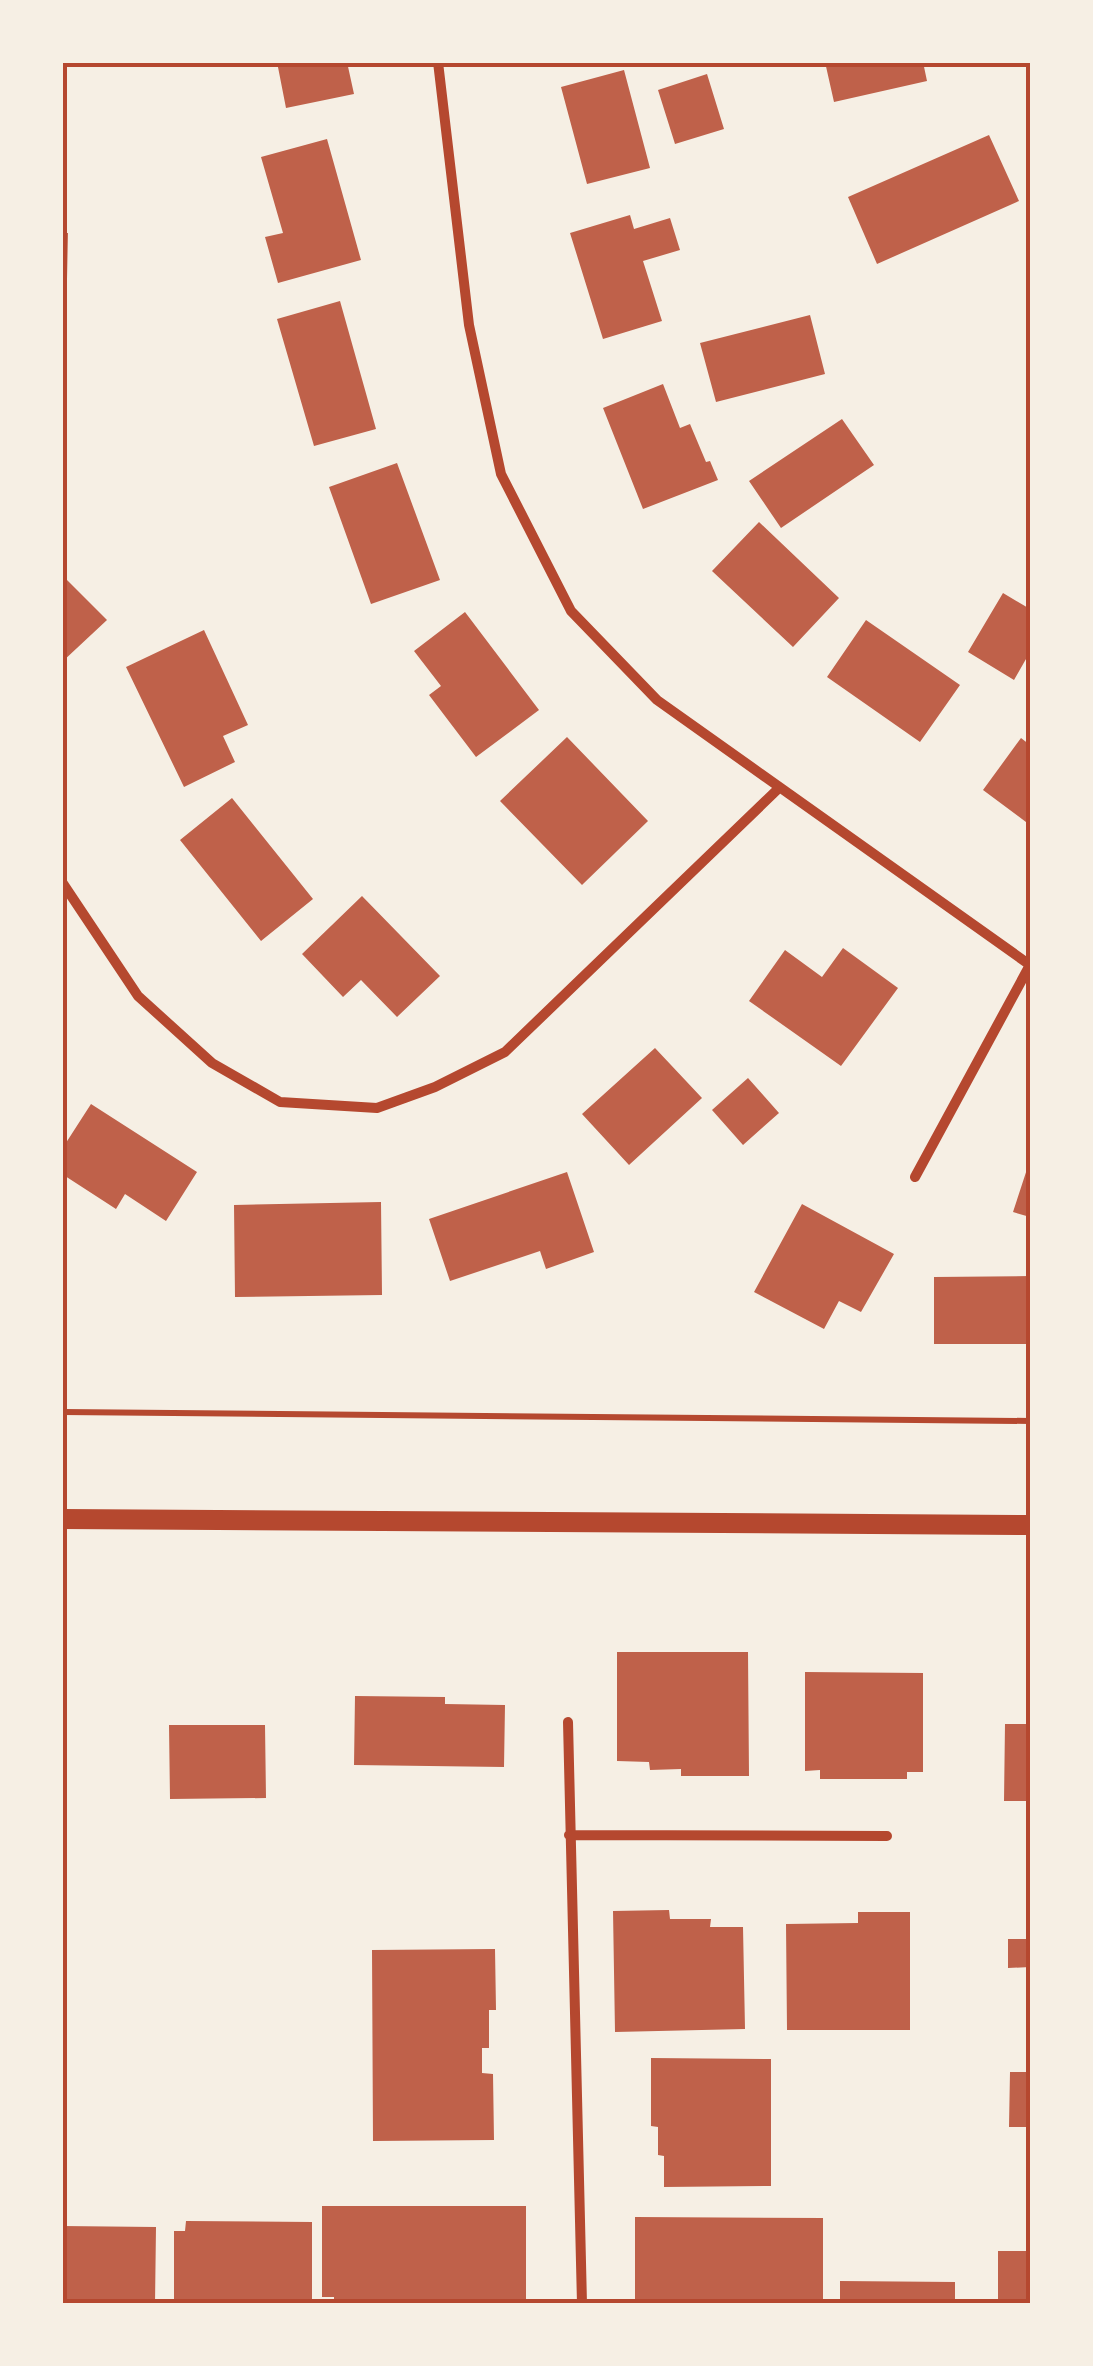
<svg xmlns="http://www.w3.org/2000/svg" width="1093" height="2366" viewBox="0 0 1093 2366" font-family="'Golos Text',sans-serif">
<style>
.building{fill:#bf614a}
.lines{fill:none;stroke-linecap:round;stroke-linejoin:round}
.path{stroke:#b5482f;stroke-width:6}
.minor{stroke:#b5482f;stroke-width:10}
.secondary{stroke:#b5482f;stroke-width:20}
.neatline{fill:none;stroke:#b5482f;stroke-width:4}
</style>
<rect width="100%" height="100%" fill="#f6efe4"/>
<!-- building -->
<path class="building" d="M 277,62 L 347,62 L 354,94 L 286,108 Z
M 825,62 L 923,62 L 927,81 L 834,102 Z
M 624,70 L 650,168 L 587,184 L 561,87 Z
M 707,74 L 724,129 L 675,144 L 658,90 Z
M 989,135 L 1019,201 L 877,264 L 848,197 Z
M 327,139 L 361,260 L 278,283 L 265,237 L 283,233 L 261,157 Z
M 630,215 L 634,229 L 670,218 L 680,250 L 643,261 L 662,321 L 603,339 L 570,233 Z
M 62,233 L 68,233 L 66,325 L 62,325 Z
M 340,301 L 376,429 L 314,446 L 277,319 Z
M 810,315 L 825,374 L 716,402 L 700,343 Z
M 663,384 L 680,428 L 690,424 L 706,462 L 710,461 L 718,480 L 643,509 L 603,408 Z
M 842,419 L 874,465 L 781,528 L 749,481 Z
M 397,463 L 440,580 L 371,604 L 329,487 Z
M 759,522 L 839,598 L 793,647 L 712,571 Z
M 62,575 L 107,620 L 62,662 Z
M 1003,593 L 1030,609 L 1030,652 L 1014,680 L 968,652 Z
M 465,612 L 539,710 L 476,757 L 429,695 L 441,686 L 414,651 Z
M 866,620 L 960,685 L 920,742 L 827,677 Z
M 204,630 L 248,725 L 223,736 L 235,762 L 184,787 L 126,667 Z
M 567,737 L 648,821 L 582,885 L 500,801 Z
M 1021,738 L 1030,745 L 1030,825 L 983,790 Z
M 232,798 L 313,899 L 261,941 L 180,840 Z
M 362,896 L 440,976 L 397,1017 L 361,980 L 343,997 L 302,954 Z
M 843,948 L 898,988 L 841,1066 L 749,1001 L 785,950 L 822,977 Z
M 655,1048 L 702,1098 L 629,1165 L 582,1114 Z
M 748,1078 L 779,1113 L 743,1145 L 712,1110 Z
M 91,1104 L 197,1172 L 166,1221 L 125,1194 L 116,1209 L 62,1174 L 62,1149 Z
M 1030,1160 L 1030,1217 L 1013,1212 Z
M 567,1172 L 594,1252 L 546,1269 L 540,1251 L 450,1281 L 429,1219 Z
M 381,1202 L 382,1295 L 235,1297 L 234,1205 Z
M 802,1204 L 894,1254 L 861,1312 L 839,1301 L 824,1329 L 754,1292 Z
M 1030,1276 L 1030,1344 L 934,1344 L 934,1277 Z
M 617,1652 L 748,1652 L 749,1776 L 681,1776 L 681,1769 L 650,1770 L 649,1762 L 617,1761 Z
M 805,1672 L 923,1673 L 923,1772 L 907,1772 L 907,1779 L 820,1779 L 820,1770 L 805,1771 Z
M 355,1696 L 445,1697 L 445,1704 L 505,1705 L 504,1767 L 354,1765 Z
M 1005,1724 L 1030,1724 L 1030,1801 L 1004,1801 Z
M 169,1725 L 265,1725 L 266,1798 L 170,1799 Z
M 669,1910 L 670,1919 L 711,1919 L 710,1927 L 743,1927 L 745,2029 L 615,2032 L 613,1911 Z
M 858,1912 L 910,1912 L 910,2030 L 787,2030 L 786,1924 L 858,1923 Z
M 1008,1939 L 1030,1939 L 1030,1967 L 1008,1968 Z
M 495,1949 L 496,2010 L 489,2010 L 489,2048 L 482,2048 L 482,2073 L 493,2074 L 494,2140 L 373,2141 L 372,1950 Z
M 651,2058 L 771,2059 L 771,2186 L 664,2187 L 664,2156 L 658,2155 L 658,2127 L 651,2126 Z
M 1010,2072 L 1030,2072 L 1030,2127 L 1009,2127 Z
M 322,2206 L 526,2206 L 526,2304 L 334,2304 L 334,2297 L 322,2297 Z
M 635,2217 L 823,2218 L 823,2304 L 635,2304 Z
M 186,2221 L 312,2222 L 312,2304 L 174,2304 L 174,2231 L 185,2231 Z
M 62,2226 L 156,2227 L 155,2304 L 62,2304 Z
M 998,2251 L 1030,2251 L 1030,2304 L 998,2304 Z
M 840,2281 L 955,2282 L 955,2304 L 840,2304 Z"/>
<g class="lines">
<!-- path -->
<path class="path" d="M 62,1412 L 1030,1421"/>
<!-- minor -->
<path class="minor" d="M 438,62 L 469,325 L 501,474 L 571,611 L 657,700 L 1030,965
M 62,882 L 138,996 L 212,1063 L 280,1102 L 377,1108 L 435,1087 L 505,1052 L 779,788
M 915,1177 L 1030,965
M 568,1722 L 582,2304
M 569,1835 L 887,1836"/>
<!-- secondary -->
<path class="secondary" d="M 62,1519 L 1030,1525"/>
</g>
<!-- border -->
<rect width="1093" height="2366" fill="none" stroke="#f6efe4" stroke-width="130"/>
<rect x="65" y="65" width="963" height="2236" class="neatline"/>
</svg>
